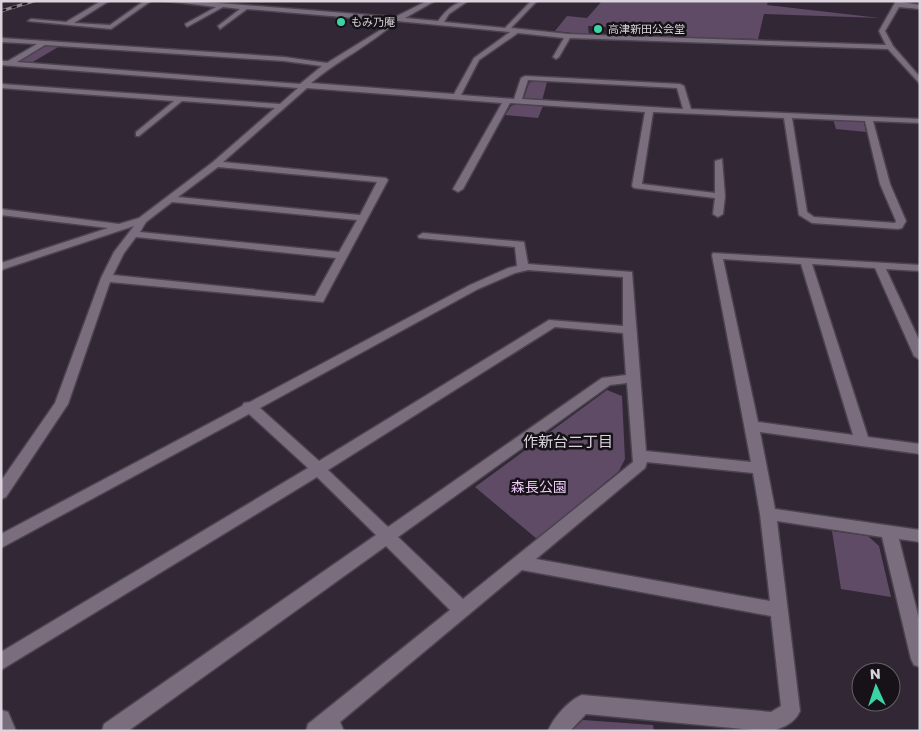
<svg xmlns="http://www.w3.org/2000/svg" width="921" height="732" viewBox="0 0 921 732" font-family="Poppins,'Noto Sans JP',sans-serif">
<style>
.green{fill:#5f4b66}
.lines{fill:none;stroke-linecap:round;stroke-linejoin:round}
.minor-casing{stroke:#4b434e;stroke-width:3}
.minor{fill:#7a6e7e;fill-rule:evenodd}
.rail-casing{stroke:#8e8691;stroke-width:3}
.rail{stroke:#171218;stroke-width:2;stroke-dasharray:5.5;stroke-linecap:butt}
.poi-dot{fill:#3bd4a4;stroke:#171218;stroke-width:2}
.labels{text-anchor:middle;stroke-width:5;stroke-linejoin:round;paint-order:stroke}
.far-poi-label{font-size:11px;fill:#dbd4dd;stroke:#171218;text-anchor:start}
.park-label{font-size:14px;fill:#eccaf8;stroke:#171218}
.neighbourhood-label{font-size:15px;fill:#dbd4dd;stroke:#171218}
</style>
<rect width="100%" height="100%" fill="#312735"/>
<!-- green -->
<path class="green" d="M 602,1 L 768,1 L 767,5 L 880,18 L 764,14 L 758,39 L 610,36 L 608,27 L 588,26 L 589,35 L 555,31 L 567,16 L 587,18 Z
M 44,45 L 60,46 L 31,63 L 17,62 Z
M 534,81 L 547,82 L 542,101 L 527,100 L 524,98 L 529,83 Z
M 517,104 L 543,106 L 538,118 L 505,115 L 511,106 Z
M 833,119 L 856,119 L 864,122 L 866,132 L 836,129 Z
M 607,390 L 622,396 L 625,459 L 619,471 L 537,539 L 475,487 Z
M 832,531 L 868,536 L 879,546 L 891,597 L 841,589 Z
M 583,720 L 653,725 L 654,731 L 571,731 Z"/>
<g class="lines">
<defs>
<path id="minor" d="M 101,1 L 109,1 L 74,23 L 110,25 L 144,1 L 151,1 L 111,29 L 28,21 L 31,19 L 66,22 Z
M 166,1 L 194,1 L 395,17 L 427,1 L 435,1 L 405,18 L 438,21 C 445,11 455,1 468,1 L 449,14 L 444,22 L 505,28 L 531,1 L 537,1 L 511,28 L 568,34 L 886,45 L 879,31 L 896,1 L 920,5 L 920,9 L 899,7 L 885,31 L 893,46 L 920,77 L 920,84 L 888,49 L 570,38 L 559,57 L 556,59 L 553,57 L 564,38 L 518,33 L 479,60 L 461,95 L 514,99 L 521,78 L 525,76 L 680,84 L 684,86 L 691,109 L 920,119 L 920,123 L 873,121 L 890,184 L 906,221 L 902,228 L 898,229 L 812,223 L 799,215 L 784,118 L 653,112 L 642,184 L 715,193 L 715,161 L 722,159 L 725,196 L 723,214 L 718,217 L 713,214 L 715,198 L 634,188 L 632,186 L 645,112 L 510,103 L 463,189 L 458,192 L 453,189 L 502,103 L 307,88 L 223,162 L 386,178 L 388,180 L 323,302 L 110,282 L 68,404 L 6,497 L 1,499 L 1,481 L 55,403 L 101,278 L 114,252 L 134,226 L 1,270 L 1,263 L 108,228 L 1,215 L 1,209 L 119,224 L 139,218 L 213,162 L 275,108 L 182,101 L 139,136 L 136,136 L 136,132 L 174,101 L 1,88 L 1,84 L 280,104 L 298,88 L 1,65 L 1,61 L 8,61 L 37,44 L 1,42 L 1,38 L 284,57 L 327,63 L 382,29 L 390,21 L 247,9 L 220,29 L 218,26 L 240,9 L 223,7 L 187,27 L 185,24 L 216,7 ZM 397,21 L 510,32 L 474,58 L 454,94 L 311,83 C 338,60 371,45 397,21 ZM 45,45 L 284,61 L 322,66 L 300,84 L 17,62 ZM 528,80 L 677,88 L 683,109 L 522,99 ZM 792,118 L 865,121 L 880,184 L 896,221 L 895,223 L 814,217 L 807,212 ZM 218,167 L 377,182 L 360,215 L 178,197 ZM 172,202 L 357,220 L 339,252 L 140,232 L 146,222 ZM 136,237 L 336,258 L 315,296 L 113,275 L 124,253 Z
M 423,233 L 524,242 L 528,264 L 632,272 L 646,451 L 751,462 L 712,255 L 713,253 L 920,265 L 920,271 L 886,269 L 920,342 L 920,360 L 914,356 L 875,268 L 812,264 L 868,437 L 920,444 L 920,454 L 760,432 L 775,509 L 920,530 L 920,542 L 899,539 L 920,623 L 920,667 L 914,665 L 911,659 L 882,537 L 777,521 L 800,711 C 795,724 778,731 765,731 L 586,714 L 570,731 L 548,731 C 553,718 569,700 582,695 L 771,712 L 781,706 L 771,616 L 522,570 L 340,722 L 344,731 L 306,731 L 308,724 L 450,610 L 386,546 L 128,731 L 102,731 L 104,724 L 376,535 L 317,477 L 1,670 L 1,652 L 308,468 L 249,414 L 1,548 L 1,534 L 242,406 L 244,403 L 250,402 L 470,285 L 508,268 L 517,266 L 515,247 L 419,238 L 418,236 ZM 723,259 L 801,264 L 853,435 L 758,422 ZM 528,270 L 623,277 L 623,326 L 549,320 L 319,461 L 260,408 L 478,289 L 515,273 ZM 555,327 L 623,333 L 626,375 L 602,378 L 388,527 L 328,470 ZM 627,383 L 633,462 L 463,599 L 398,537 L 610,385 ZM 647,462 L 753,473 L 760,514 L 770,601 L 536,559 L 645,468 Z
M 1,710 L 8,712 L 16,731 L 1,731 Z"/>
</defs>
<!-- minor casing -->
<use href="#minor" class="minor-casing"/>
<!-- minor -->
<use href="#minor" class="minor"/>
<defs>
<path id="rail" d="M 1,11 L 34,1"/>
</defs>
<!-- rail casing -->
<use href="#rail" class="rail-casing"/>
<!-- rail -->
<use href="#rail" class="rail"/>
</g>
<!-- markers -->
<g class="poi-dot">
<circle cx="341" cy="22" r="5"/>
<circle cx="598" cy="29" r="5"/>
</g>
<g class="labels">
<!-- far-poi labels -->
<g class="far-poi-label">
<text x="351" y="26">もみ乃庵</text>
<text x="608" y="33">高津新田公会堂</text>
</g>
<!-- park labels -->
<g class="park-label">
<text x="539" y="492">森長公園</text>
</g>
<!-- neighbourhood labels -->
<g class="neighbourhood-label">
<text x="568" y="447">作新台二丁目</text>
</g>
</g>
<!-- border -->
<rect width="921" height="732" fill="none" stroke="#dbd4dd" stroke-width="5"/>
<!-- north arrow -->
<g transform="translate(876 687) rotate(357)"><circle r="24" fill="#171218" stroke="#656067"/>
<path d="M0-4L9 19L0 12L-9 19Z" fill="#3bd4a4"/>
<text y="-8" font-size="14" font-weight="bold" text-anchor="middle" fill="#dbd4dd">N</text>
</g>
</svg>
